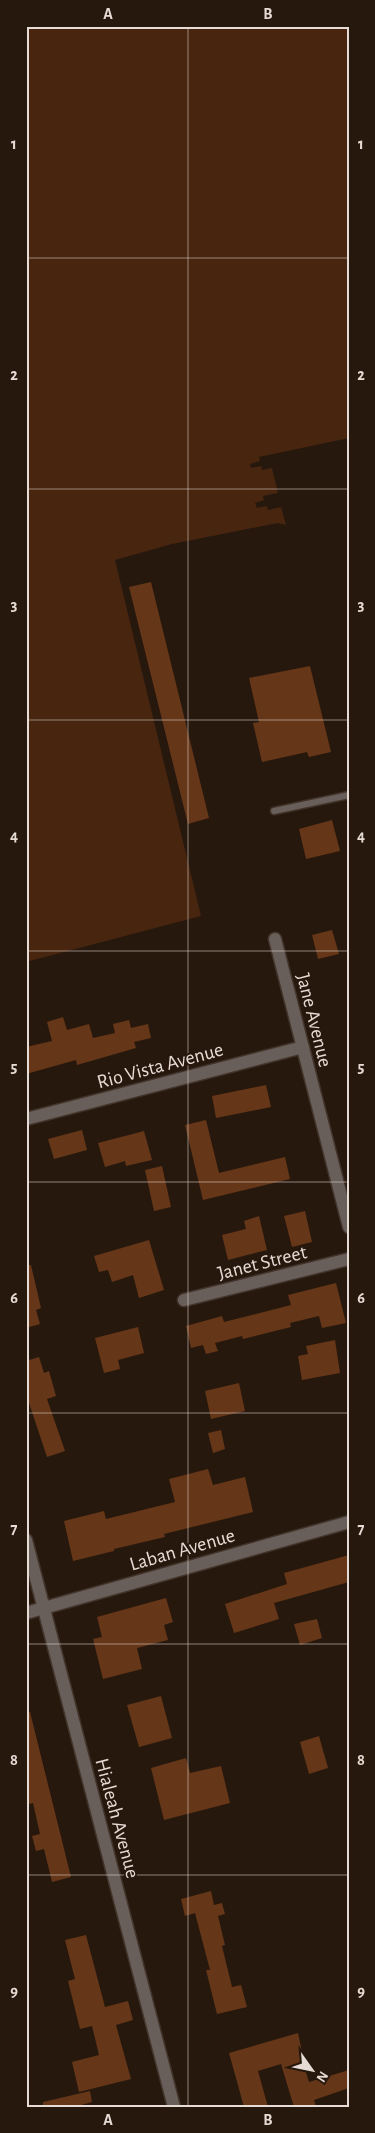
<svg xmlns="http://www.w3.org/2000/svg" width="375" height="2133" viewBox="0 0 375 2133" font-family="'Alegreya Sans',sans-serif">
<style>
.green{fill:#47250f}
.building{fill:#653617}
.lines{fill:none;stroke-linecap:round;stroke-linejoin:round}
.lane-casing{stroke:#42332a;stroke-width:9}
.street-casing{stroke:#42332a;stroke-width:15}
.lane{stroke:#685f5a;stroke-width:6}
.street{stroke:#685f5a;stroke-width:12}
.grid{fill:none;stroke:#e7dcd5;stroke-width:1;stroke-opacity:0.55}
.labels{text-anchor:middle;stroke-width:4;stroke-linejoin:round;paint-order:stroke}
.street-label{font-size:20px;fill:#e7dcd5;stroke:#27180e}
.neatline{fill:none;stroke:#e7dcd5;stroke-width:2}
.grid-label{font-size:16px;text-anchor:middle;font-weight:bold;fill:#e7dcd5}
</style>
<rect width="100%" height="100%" fill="#27180e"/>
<!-- green -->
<path class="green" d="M 26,26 L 349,26 L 349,438 L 259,457 L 260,461 L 250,464 L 251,468 L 261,466 L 262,470 L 272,468 L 278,493 L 263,496 L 264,500 L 255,503 L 257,508 L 267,506 L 268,510 L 281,507 L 286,525 L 278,523 L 172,544 L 115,560 L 201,916 L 26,962 Z"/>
<!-- building -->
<path class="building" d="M 151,582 L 209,818 L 188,824 L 129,587 Z
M 310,666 L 331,752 L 309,757 L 307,752 L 262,762 L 253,723 L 259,722 L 249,678 Z
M 332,820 L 340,851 L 306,859 L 299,829 Z
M 332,930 L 339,954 L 318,959 L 312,935 Z
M 63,1017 L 67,1030 L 89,1024 L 93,1038 L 115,1033 L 113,1024 L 129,1020 L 131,1028 L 148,1024 L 151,1038 L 134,1042 L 136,1048 L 77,1065 L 76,1060 L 26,1074 L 26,1047 L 52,1041 L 47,1022 Z
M 266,1085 L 271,1107 L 216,1118 L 212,1096 Z
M 206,1120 L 219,1173 L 285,1157 L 290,1179 L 203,1200 L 185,1125 Z
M 82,1130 L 87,1150 L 54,1159 L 48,1139 Z
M 144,1131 L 152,1160 L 126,1166 L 125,1161 L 105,1167 L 98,1143 Z
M 162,1166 L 171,1207 L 154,1211 L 145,1170 Z
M 305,1211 L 312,1242 L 292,1247 L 284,1216 Z
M 259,1216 L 267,1250 L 228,1260 L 222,1235 L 246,1229 L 244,1221 Z
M 149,1240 L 164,1290 L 139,1298 L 133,1275 L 112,1282 L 108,1270 L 99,1272 L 94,1256 Z
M 26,1265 L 31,1265 L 41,1308 L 36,1310 L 40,1324 L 26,1328 Z
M 336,1283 L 346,1323 L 322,1328 L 319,1316 L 290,1323 L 291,1327 L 243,1339 L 242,1336 L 215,1343 L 218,1351 L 206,1354 L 203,1345 L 191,1348 L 186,1326 L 222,1316 L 224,1322 L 291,1305 L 288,1295 Z
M 138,1327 L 144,1353 L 118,1360 L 120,1369 L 104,1373 L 95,1338 Z
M 335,1340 L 340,1373 L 302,1380 L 298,1356 L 308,1354 L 306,1346 Z
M 39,1357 L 44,1373 L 49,1371 L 56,1396 L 47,1399 L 65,1451 L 47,1457 L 26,1394 L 26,1361 Z
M 239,1383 L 245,1411 L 211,1419 L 205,1391 Z
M 221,1430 L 225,1449 L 213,1453 L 208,1433 Z
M 208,1469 L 213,1485 L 245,1477 L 253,1512 L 164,1534 L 165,1537 L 114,1549 L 114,1551 L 73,1561 L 64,1521 L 104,1511 L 106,1519 L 175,1502 L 169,1479 Z
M 349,1555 L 349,1582 L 274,1603 L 279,1619 L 234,1633 L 225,1604 L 287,1584 L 284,1573 Z
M 166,1598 L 173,1622 L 164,1625 L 168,1640 L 137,1648 L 142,1669 L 103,1679 L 93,1639 L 102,1637 L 97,1617 Z
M 317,1619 L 322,1638 L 300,1645 L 294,1624 Z
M 161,1696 L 172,1738 L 139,1747 L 127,1705 Z
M 26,1712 L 30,1712 L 71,1877 L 52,1882 L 44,1849 L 36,1851 L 32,1836 L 40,1834 L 33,1803 L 26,1805 Z
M 319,1736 L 328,1768 L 309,1774 L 300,1742 Z
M 186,1758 L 190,1773 L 221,1766 L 230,1803 L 164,1820 L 151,1768 Z
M 211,1891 L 214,1905 L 222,1903 L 225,1914 L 218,1916 L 225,1945 L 222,1946 L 232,1987 L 241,1985 L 247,2007 L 217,2014 L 206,1970 L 210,1970 L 195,1913 L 185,1916 L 181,1899 Z
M 86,1935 L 105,2007 L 128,2001 L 133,2020 L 116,2025 L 131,2079 L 79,2092 L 72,2062 L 99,2055 L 92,2026 L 80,2029 L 68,1981 L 75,1979 L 65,1940 Z
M 298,2033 L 302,2052 L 300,2053 L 309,2082 L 349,2070 L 349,2088 L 314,2100 L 316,2107 L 294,2107 L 281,2064 L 258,2071 L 268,2107 L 244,2107 L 229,2053 Z
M 90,2091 L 92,2102 L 74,2107 L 43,2107 L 43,2102 Z"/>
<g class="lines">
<defs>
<path id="lane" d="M 274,811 L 349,795"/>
<path id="street" d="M 275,939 L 349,1227
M 26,1119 L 303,1047
M 184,1300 L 349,1259
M 26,1540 L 174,2107
M 26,1613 L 349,1522"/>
</defs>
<!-- lane casing -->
<use href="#lane" class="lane-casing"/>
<!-- street casing -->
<use href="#street" class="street-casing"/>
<!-- lane -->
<use href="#lane" class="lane"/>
<!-- street -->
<use href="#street" class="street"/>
</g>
<!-- grid -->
<path class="grid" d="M 188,26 L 188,2107M 26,258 L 349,258M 26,489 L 349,489M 26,720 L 349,720M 26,951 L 349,951M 26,1182 L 349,1182M 26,1413 L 349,1413M 26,1644 L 349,1644M 26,1875 L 349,1875"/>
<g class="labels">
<!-- street labels -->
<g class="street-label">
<text transform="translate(315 1020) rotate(76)" y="7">Jane Avenue</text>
<text transform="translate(160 1065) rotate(-15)" y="7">Rio Vista Avenue</text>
<text transform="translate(262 1262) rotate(-14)" y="7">Janet Street</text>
<text transform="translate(182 1549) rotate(-16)" y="7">Laban Avenue</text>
<text transform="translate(118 1818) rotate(75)" y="7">Hialeah Avenue</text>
</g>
</g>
<!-- border -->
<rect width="375" height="2133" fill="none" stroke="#27180e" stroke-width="55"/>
<!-- north arrow -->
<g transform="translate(312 2070) rotate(123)" stroke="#27180e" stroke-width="4" paint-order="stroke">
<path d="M0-4L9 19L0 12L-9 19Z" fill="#e7dcd5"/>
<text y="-8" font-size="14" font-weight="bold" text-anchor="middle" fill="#e7dcd5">N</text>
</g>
<rect x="28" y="28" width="320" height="2078" class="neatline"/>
<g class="grid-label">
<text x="108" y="19">A</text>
<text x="268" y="19">B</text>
<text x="14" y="149">1</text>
<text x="361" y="149">1</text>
<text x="14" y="380">2</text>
<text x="361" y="380">2</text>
<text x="14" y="610">3</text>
<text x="361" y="610">3</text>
<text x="14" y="841">4</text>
<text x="361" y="841">4</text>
<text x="14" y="1072">5</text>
<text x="361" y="1072">5</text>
<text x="14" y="1303">6</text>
<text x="361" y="1303">6</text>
<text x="14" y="1534">7</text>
<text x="361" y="1534">7</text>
<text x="14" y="1765">8</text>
<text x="361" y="1765">8</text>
<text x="14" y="1996">9</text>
<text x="361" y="1996">9</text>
<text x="108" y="2125">A</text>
<text x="268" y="2125">B</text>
</g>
</svg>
